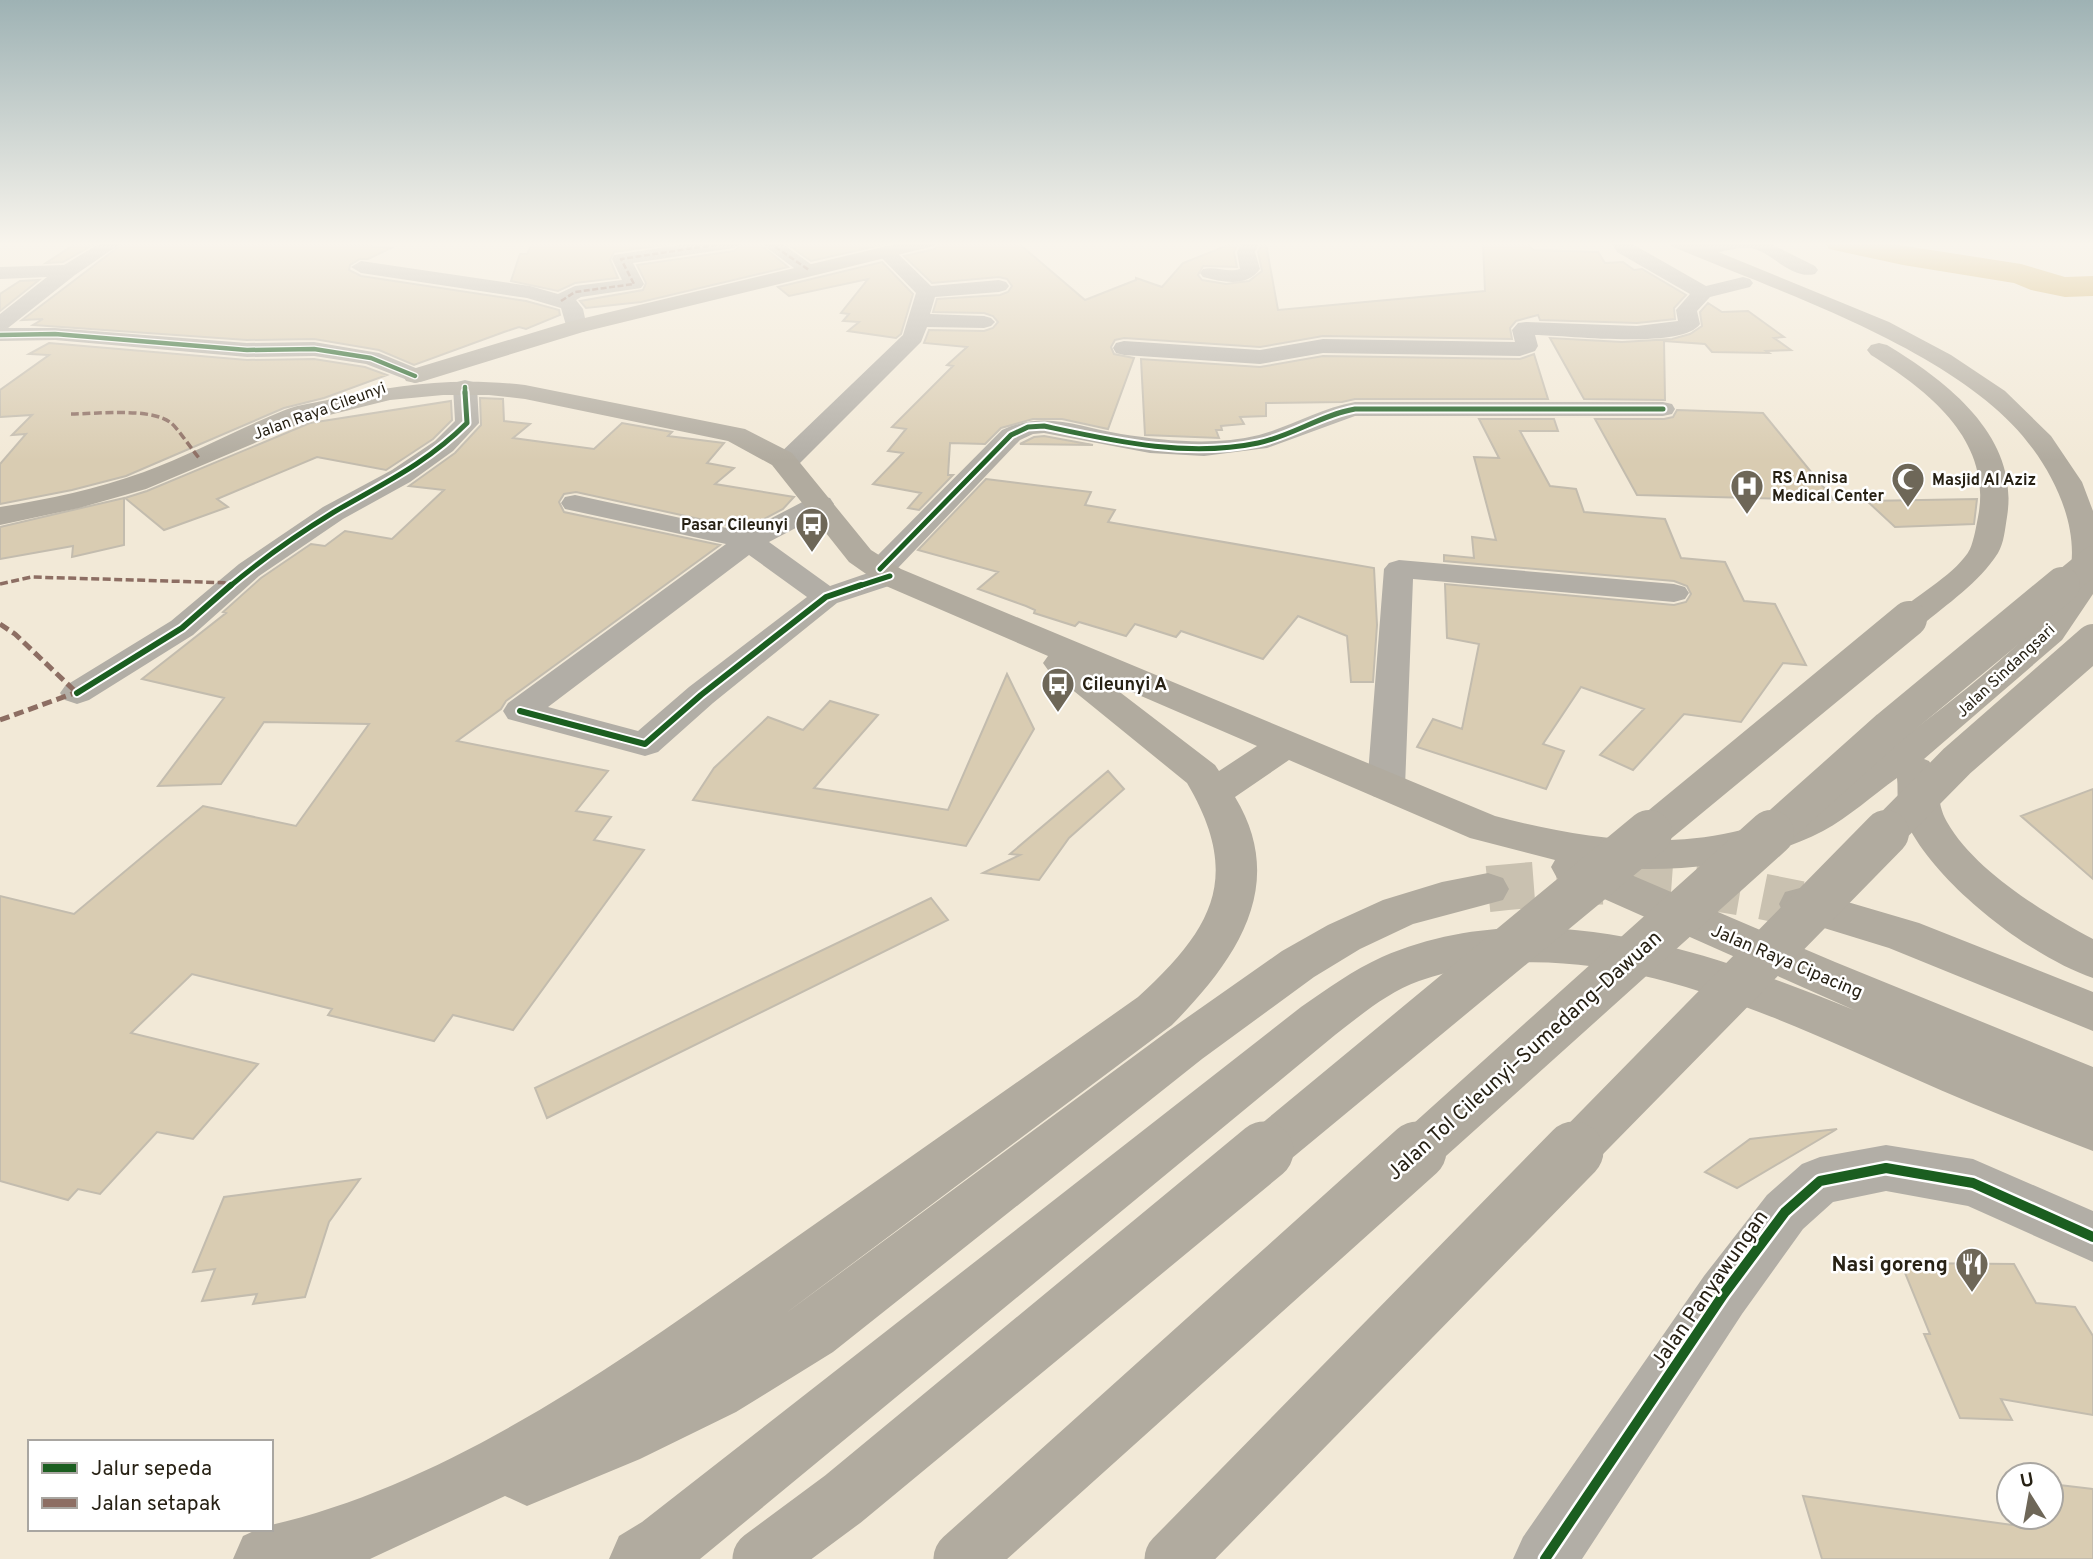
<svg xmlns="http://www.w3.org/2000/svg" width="2093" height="1559" viewBox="0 0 2093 1559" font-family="Overpass,sans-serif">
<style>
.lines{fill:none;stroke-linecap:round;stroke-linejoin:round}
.river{fill:#d0b066;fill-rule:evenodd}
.building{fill:#d9ccb2;stroke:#c3bcae;stroke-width:2}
.highway-tunnel{stroke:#c9c1b0;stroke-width:46;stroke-dasharray:46 23;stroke-linecap:butt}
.minor{fill:#b2aea6;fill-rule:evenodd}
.highway{fill:#b1ab9f;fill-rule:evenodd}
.highway-bridge-far3{stroke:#b1ab9f;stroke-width:28}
.highway-bridge-far2{stroke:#b1ab9f;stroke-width:36}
.highway-bridge-far1{stroke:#b1ab9f;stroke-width:46}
.highway-bridge{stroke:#b1ab9f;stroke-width:59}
.quiet-far2{stroke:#8d6e63;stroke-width:2.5;stroke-dasharray:6 2.5;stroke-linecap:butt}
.quiet-far1{stroke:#8d6e63;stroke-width:3.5;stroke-dasharray:8 3.5;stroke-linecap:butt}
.quiet{stroke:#8d6e63;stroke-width:5;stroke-dasharray:10 5;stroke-linecap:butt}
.cycleway-far3-casing{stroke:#fff;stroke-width:7}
.cycleway-far2-casing{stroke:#fff;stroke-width:9}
.cycleway-far1-casing{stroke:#fff;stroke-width:10}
.cycleway-casing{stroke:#fff;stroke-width:15}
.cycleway-far3{stroke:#1b5e20;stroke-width:4.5}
.cycleway-far2{stroke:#1b5e20;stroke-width:5}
.cycleway-far1{stroke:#1b5e20;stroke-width:6}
.cycleway{stroke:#1b5e20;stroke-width:10}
.labels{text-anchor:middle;stroke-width:5;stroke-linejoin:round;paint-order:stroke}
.far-street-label{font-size:16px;fill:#272114;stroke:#fff}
.far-poi-label{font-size:16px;font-weight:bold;fill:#272114;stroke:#fff;text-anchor:start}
.poi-label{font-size:18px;font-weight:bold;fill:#272114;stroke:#fff;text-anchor:start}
.street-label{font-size:18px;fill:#272114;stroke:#fff}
.near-street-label{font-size:21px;fill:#272114;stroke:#fff}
.near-poi-label{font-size:21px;font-weight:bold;fill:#272114;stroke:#fff;text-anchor:end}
</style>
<rect width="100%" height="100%" fill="#f2e9d7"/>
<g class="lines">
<!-- river -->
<path class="river" d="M 1825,242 L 1880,242 L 2021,264 L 2065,277 L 2093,276 L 2093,296 L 2065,297 L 2031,290 L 2014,283 L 1903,265 L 1829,249 Z"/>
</g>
<!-- building -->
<path class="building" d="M 78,242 L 98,242 L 63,262 L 46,263 Z
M 125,242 L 323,242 L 391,248 L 368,259 L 360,259 L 350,265 L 349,270 L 361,276 L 526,301 L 559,310 L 560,315 L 526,329 L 519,327 L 504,332 L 414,365 L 379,350 L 314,339 L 247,340 L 33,325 L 43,319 L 22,320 Z
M 533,242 L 684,242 L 614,252 L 610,260 L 618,278 L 575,283 L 558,291 L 511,281 L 520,254 L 527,254 Z
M 745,242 L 757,242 L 788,267 L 641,302 L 586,308 L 580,301 L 643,290 L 646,283 L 637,265 L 734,251 Z
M 784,242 L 894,242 L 811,261 Z
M 940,242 L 1017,242 L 1085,300 L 1136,280 L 1136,278 L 1162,287 L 1183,263 L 1234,243 L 1238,243 L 1234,252 L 1237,267 L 1203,266 L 1198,275 L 1202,280 L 1226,284 L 1249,281 L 1262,271 L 1258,252 L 1262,244 L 1266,244 L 1278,310 L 1485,291 L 1483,244 L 1490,244 L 1488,242 L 1527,242 L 1533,250 L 1598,252 L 1605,263 L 1623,262 L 1634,270 L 1642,269 L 1686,295 L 1674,308 L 1675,319 L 1637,323 L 1540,320 L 1538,315 L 1516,321 L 1510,328 L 1512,339 L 1323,336 L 1260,347 L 1124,338 L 1115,340 L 1111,347 L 1114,354 L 1134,358 L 1108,429 L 1062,419 L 1033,419 L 1001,428 L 985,444 L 950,443 L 948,475 L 953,475 L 919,510 L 908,508 L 921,493 L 873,484 L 903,453 L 888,451 L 906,429 L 892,427 L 953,366 L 947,365 L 967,347 L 924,343 L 929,330 L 984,331 L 993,328 L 998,322 L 993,316 L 984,313 L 933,312 L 937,299 L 1000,295 L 1008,292 L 1012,286 L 1007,279 L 999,277 L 932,283 L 904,256 L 935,249 Z
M 882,262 L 913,294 L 901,334 L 896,338 L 848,331 L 859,322 L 843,321 L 849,314 L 841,313 L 868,279 L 789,296 L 778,287 Z
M 39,280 L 0,311 L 0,294 L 20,281 Z
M 1708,303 L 1722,312 L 1748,311 L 1784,337 L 1774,338 L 1791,350 L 1766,351 L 1769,353 L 1712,352 L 1705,344 L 1664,341 L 1665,400 L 1584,399 L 1550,338 L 1622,342 L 1672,339 L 1690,334 L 1702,326 L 1700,312 Z
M 49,343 L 247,360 L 314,359 L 365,367 L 387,375 L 324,398 L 284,408 L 126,476 L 72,490 L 0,504 L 0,464 L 26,434 L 12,435 L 32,415 L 0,417 L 0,390 L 49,355 L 29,354 Z
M 1534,354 L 1548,399 L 1355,399 L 1342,402 L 1266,403 L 1266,416 L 1240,417 L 1244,424 L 1221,426 L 1222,430 L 1216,430 L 1219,438 L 1145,435 L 1141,359 L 1260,367 L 1323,356 L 1520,359 Z
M 480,398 L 503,399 L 504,421 L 530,424 L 513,438 L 594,449 L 622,423 L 672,432 L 668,436 L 724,443 L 707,463 L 734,468 L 715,484 L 794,497 L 783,509 L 745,529 L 576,492 L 564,494 L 559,502 L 564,512 L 720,545 L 506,701 L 501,709 L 457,741 L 608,771 L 576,811 L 611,817 L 594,840 L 644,850 L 513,1030 L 453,1015 L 434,1041 L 328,1015 L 332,1009 L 192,974 L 131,1033 L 258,1064 L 193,1139 L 157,1132 L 100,1194 L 78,1189 L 68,1200 L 0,1181 L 0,896 L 74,914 L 203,806 L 296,826 L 369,724 L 264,722 L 221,784 L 158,786 L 224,698 L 142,679 L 226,613 L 223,612 L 261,578 L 311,544 L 325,546 L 345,531 L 392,539 L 444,490 L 409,486 L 455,453 L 481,425 Z
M 451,401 L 452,420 L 433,439 L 386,470 L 317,457 L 217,499 L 228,507 L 164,530 L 125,498 L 147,491 L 310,423 Z
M 1677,410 L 1763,413 L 1834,500 L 1637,495 L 1595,419 L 1664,419 L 1673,417 Z
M 1479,419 L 1554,419 L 1558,431 L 1520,431 L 1550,486 L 1576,489 L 1584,512 L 1665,519 L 1681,558 L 1725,562 L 1744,601 L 1775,604 L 1806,665 L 1783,663 L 1741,722 L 1684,714 L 1633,770 L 1600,755 L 1644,709 L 1581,687 L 1543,744 L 1564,751 L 1546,789 L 1417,747 L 1433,719 L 1462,729 L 1479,644 L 1447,638 L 1445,584 L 1674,605 L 1686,602 L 1691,594 L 1687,586 L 1674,581 L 1444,561 L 1444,555 L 1474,558 L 1472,537 L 1496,540 L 1474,457 L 1499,458 Z
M 1044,436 L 1093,445 L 1020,444 L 1034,437 Z
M 986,479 L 1091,492 L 1085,505 L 1115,510 L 1108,522 L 1374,568 L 1377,625 L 1373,682 L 1351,682 L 1347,636 L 1298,616 L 1263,659 L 1181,631 L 1176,637 L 1135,624 L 1126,636 L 1079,622 L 1075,626 L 1034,613 L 1035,610 L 1026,606 L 978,589 L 998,572 L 918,550 Z
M 124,498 L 124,545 L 72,557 L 73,546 L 0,559 L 0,527 Z
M 1977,499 L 1974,524 L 1895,527 L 1867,501 Z
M 1007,674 L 1034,729 L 966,846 L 693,800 L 714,768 L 768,717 L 803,730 L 830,701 L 878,715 L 814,788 L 948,810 Z
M 1108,771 L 1124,789 L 1069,838 L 1039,880 L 983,873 L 1020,855 L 1010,854 Z
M 2093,789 L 2093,879 L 2021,816 Z
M 931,898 L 948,920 L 547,1118 L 535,1088 Z
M 1837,1129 L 1737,1188 L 1705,1172 L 1750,1139 Z
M 360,1179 L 329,1222 L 305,1297 L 253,1304 L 257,1294 L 202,1301 L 215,1269 L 193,1272 L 224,1197 Z
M 1901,1263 L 2014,1264 L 2036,1303 L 2075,1307 L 2093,1336 L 2093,1415 L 2001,1399 L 2012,1420 L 1960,1418 L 1924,1334 L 1930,1334 Z
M 2051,1484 L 2093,1489 L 2093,1559 L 1822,1559 L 1803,1496 L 2034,1528 L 2030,1517 L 2051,1517 Z"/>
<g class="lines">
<!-- highway-tunnel -->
<path class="highway-tunnel" d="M 1488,889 C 1547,883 1607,879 1666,883 C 1711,886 1756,895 1800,904"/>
<!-- minor -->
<path class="minor" d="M 102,242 L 123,242 L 75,275 L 8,328 L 55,328 L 247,343 L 314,342 L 379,353 L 423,371 L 426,376 L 423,381 L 415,383 L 366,364 L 314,356 L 247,357 L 55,340 L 0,341 L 0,314 L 47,277 L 0,279 L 0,267 L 64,265 Z
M 699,242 L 743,242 L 734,248 L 633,263 L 644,284 L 641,288 L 581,297 L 576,300 L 583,309 L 587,327 L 584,332 L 568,332 L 561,308 L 527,298 L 361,273 L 351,267 L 361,261 L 530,286 L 558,294 L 575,286 L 622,280 L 612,259 L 614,255 Z
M 759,242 L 780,242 L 819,270 L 816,274 L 802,274 Z
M 1242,242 L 1260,242 L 1255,252 L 1260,269 C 1246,288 1223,282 1203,277 L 1200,273 L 1203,269 C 1215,266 1228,273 1240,269 L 1237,252 Z
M 1611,242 L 1629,242 L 1706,286 L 1743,277 L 1750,279 L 1753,283 L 1750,287 L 1710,297 L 1697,311 L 1700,324 C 1682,350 1566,335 1535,335 L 1538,346 L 1535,351 L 1520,356 L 1323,353 L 1260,364 L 1124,355 L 1116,353 L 1113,348 L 1116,343 L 1124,341 L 1260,350 L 1323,339 L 1515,342 L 1512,330 L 1518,323 L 1526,322 L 1637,326 L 1678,321 L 1676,310 L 1690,294 L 1617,252 Z
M 1710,242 L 1767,242 L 1815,266 L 1818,270 L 1815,274 C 1791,280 1772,252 1751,248 C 1733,244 1700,264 1688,249 L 1690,245 Z
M 885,246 L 892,248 L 931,286 L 999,280 L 1006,282 L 1009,286 L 1006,290 L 999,292 L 935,297 L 930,314 L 984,316 L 991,318 L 995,322 L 991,326 L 984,328 L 927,327 L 921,342 L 794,469 L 785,471 L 776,469 L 772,463 L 776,457 L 903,335 L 916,293 L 876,252 Z
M 465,380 L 473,382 L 477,387 L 479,423 L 453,451 L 410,482 L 343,519 L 259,576 L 193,635 L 89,700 L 77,704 L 65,700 L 60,693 L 65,686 L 171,621 L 239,564 L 323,507 L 392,470 L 435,441 L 455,421 L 453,387 L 457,382 Z
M 1355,402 L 1663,402 L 1672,404 L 1675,409 L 1672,414 L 1663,416 L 1355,416 L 1267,448 L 1204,456 L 1150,453 L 1044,433 L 1033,434 L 1020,440 L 897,569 L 905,576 L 901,582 L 837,603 L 713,703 L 658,752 L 645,756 L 508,719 L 503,711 L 508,703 L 726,544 L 565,509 L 561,503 L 565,497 L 575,495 L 745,532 L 810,498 L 820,496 L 830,498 L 834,504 L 830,510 L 769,542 L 830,586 L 868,573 L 865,569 L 870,563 L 1002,430 C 1045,410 1078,427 1121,434 C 1166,441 1215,446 1259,435 C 1292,426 1321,408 1355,402 ZM 749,555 L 807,597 L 689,687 L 638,731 L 548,707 Z
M 1399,560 L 1674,584 L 1685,587 L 1689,593 L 1685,599 L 1674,602 L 1413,579 L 1405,787 L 1399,796 L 1386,800 L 1373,796 L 1367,787 L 1384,569 L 1389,563 Z
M 1886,1145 L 1973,1159 L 2093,1211 L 2093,1262 L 1968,1206 L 1886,1191 L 1833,1202 L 1803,1229 L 1742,1314 L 1582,1559 L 1513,1559 L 1523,1537 L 1704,1276 L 1767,1195 L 1802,1164 L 1820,1157 Z"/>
<!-- highway -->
<path class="highway" d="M 904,242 L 937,242 L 934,246 L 583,332 L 424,381 L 415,383 L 406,381 L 403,376 L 406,371 L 568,322 Z
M 1668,242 L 1694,242 L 1889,322 L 1951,355 L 2005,391 L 2051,436 L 2082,482 L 2093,511 L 2093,594 L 2062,640 L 1924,759 L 1929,761 C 1941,779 1935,801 1947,822 C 1975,871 2044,913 2093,939 L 2093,978 C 2027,956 1915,870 1898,800 C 1897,793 1898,785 1897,778 C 1873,795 1849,817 1823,831 C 1759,864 1686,872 1615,868 L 1835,962 L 2093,1067 L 2093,1151 C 2032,1128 1971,1104 1911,1077 C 1764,1012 1583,923 1419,981 C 1388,992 1361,1015 1335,1035 L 700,1559 L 609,1559 L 619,1536 L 642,1522 L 1301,1007 C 1327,989 1353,970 1382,957 C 1537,890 1708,951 1854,1010 L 1557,878 L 1551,867 L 1555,860 L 1470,838 L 1289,760 L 1235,797 C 1289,886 1235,961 1172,1025 L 782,1316 L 1168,1031 L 1282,951 L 1328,925 L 1383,900 L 1442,882 L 1488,873 L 1503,878 L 1509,889 L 1503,900 L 1413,924 L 1360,949 L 1314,977 L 1202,1059 L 833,1352 L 736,1412 L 640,1459 L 527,1506 L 505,1496 L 370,1559 L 233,1559 L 243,1536 L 258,1529 L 271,1529 L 271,1525 C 457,1482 634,1352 788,1243 C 905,1161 1022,1079 1138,997 C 1212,929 1243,878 1187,783 L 1048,670 L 1043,663 L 1048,656 L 879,583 L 849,562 L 772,465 L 728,441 L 525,399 L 489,395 L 443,395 L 390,400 L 309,420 L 146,489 L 79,508 L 0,525 L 0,507 C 49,499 97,489 144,472 C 192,454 238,429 285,410 C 300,404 316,403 331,399 C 398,384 456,377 525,385 L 745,429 L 792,453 L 871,550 L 901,569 L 1495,816 C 1571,836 1654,850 1733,832 C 1754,827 1777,820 1796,810 C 1849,781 2055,633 2068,582 C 2081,536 2060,486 2033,449 C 1964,352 1779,292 1671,246 ZM 1104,680 L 1257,746 L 1219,771 L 1215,765 Z
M 1879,343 L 1887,345 C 1948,382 2020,437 2007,517 C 2005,529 2004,543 1998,553 C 1979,583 1947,604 1921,626 L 1909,629 L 1897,626 L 1893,619 L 1897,612 C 1917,596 1959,571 1970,549 C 1974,540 1976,527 1978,517 C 1993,441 1929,391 1871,355 L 1867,350 L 1871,345 Z
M 1800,888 L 1919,923 L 2093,992 L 2093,1031 L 1889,948 L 1785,916 L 1779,904 L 1785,892 Z"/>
<!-- highway-bridge-far3 -->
<path class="highway-bridge-far3" d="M 2060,587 L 2093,560"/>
<!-- highway-bridge-far2 -->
<path class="highway-bridge-far2" d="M 1647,835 L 1909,619
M 1769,835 L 1889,728 L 2062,585
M 1884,835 L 1957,761 L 2093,642"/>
<!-- highway-bridge-far1 -->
<path class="highway-bridge-far1" d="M 1262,1153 L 1649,833
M 1415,1153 L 1771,833
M 1572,1153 L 1886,833"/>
<!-- highway-bridge -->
<path class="highway-bridge" d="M 762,1559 L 843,1499 L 1264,1151
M 963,1559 L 1417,1151
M 1174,1559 L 1574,1151"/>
<!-- quiet-far2 -->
<path class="quiet-far2" d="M 768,242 L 809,270
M 561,301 L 575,292 L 634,284 L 621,259 L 734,242"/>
<!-- quiet-far1 -->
<path class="quiet-far1" d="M 71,414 C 95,414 152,407 171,423 C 176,426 193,451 199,458
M 0,584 L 31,577 L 235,583"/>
<!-- quiet -->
<path class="quiet" d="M 0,624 L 15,634 L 77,693
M 0,720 L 80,691"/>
<defs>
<path id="cycleway-far3" d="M 0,335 L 55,334 L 247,350 L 314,349 L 371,358 L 415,376
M 465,387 L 465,394"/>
<path id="cycleway-far2" d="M 880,569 L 1011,435 L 1028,427 L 1044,426 C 1114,441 1187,458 1258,443 C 1292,436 1321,415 1355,409 L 1663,409
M 229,587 C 261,560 298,534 334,512 C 382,484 426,464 467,423 L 465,392
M 856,587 L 890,576"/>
<path id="cycleway-far1" d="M 77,693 L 182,628 L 231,585
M 520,711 L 645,744 L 701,695 L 826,597 L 861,585"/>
<path id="cycleway" d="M 1545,1559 L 1723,1295 L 1785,1212 L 1820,1181 L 1886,1168 L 1973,1183 L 2093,1237"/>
</defs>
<!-- cycleway-far3 casing -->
<use href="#cycleway-far3" class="cycleway-far3-casing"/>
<!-- cycleway-far2 casing -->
<use href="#cycleway-far2" class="cycleway-far2-casing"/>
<!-- cycleway-far1 casing -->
<use href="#cycleway-far1" class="cycleway-far1-casing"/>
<!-- cycleway casing -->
<use href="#cycleway" class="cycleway-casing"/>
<!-- cycleway-far3 -->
<use href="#cycleway-far3" class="cycleway-far3"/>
<!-- cycleway-far2 -->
<use href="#cycleway-far2" class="cycleway-far2"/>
<!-- cycleway-far1 -->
<use href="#cycleway-far1" class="cycleway-far1"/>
<!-- cycleway -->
<use href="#cycleway" class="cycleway"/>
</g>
<!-- sky -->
<linearGradient id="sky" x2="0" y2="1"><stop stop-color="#9eb2b4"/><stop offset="0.53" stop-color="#f9f5ed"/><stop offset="1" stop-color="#f9f5ed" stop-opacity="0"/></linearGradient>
<rect width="2093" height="460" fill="url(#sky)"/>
<!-- icons -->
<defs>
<symbol id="mosque-pin" viewBox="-11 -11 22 30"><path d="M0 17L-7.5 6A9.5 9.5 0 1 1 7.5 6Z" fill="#6e6758" stroke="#fff"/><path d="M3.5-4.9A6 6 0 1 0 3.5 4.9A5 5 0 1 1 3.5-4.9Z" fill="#fff"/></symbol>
<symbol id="hospital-pin" viewBox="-11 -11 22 30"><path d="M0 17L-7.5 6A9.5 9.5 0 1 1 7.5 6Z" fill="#6e6758" stroke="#fff"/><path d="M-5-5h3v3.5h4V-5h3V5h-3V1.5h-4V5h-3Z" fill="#fff"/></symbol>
<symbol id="bus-pin" viewBox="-11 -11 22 30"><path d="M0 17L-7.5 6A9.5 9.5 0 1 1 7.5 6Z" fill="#6e6758" stroke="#fff"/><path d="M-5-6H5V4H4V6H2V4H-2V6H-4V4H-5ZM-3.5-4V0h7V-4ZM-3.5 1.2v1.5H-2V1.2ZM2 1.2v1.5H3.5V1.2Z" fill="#fff"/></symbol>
<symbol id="restaurant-pin" viewBox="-11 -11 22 30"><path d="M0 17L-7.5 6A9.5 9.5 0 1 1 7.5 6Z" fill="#6e6758" stroke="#fff"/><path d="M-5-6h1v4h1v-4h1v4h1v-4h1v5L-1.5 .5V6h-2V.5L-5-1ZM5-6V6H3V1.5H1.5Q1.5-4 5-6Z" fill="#fff"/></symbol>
</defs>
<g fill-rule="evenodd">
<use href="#mosque-pin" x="1889" y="460" width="38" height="52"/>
<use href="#hospital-pin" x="1728" y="467" width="38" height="52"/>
<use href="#bus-pin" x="793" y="505" width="38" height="52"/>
<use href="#bus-pin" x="1039" y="665" width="38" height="52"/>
<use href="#restaurant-pin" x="1953" y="1245" width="38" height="52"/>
</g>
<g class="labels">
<!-- far-street labels -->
<g class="far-street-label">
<text transform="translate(319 410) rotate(-20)" y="6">Jalan Raya Cileunyi</text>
<text transform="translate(2005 670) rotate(-43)" y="6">Jalan Sindangsari</text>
</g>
<!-- far-poi labels -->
<g class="far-poi-label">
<text x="1772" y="483">RS Annisa<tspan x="1772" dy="18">Medical Center</tspan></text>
<text x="1932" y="485">Masjid Al Aziz</text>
<text x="788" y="530" text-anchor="end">Pasar Cileunyi</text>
</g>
<!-- poi labels -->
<g class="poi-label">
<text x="1082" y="690">Cileunyi A</text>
</g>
<!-- street labels -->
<g class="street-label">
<text transform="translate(1787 961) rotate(23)" y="6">Jalan Raya Cipacing</text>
</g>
<!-- near-street labels -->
<g class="near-street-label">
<text transform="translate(1524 1055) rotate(-42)" y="7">Jalan Tol Cileunyi–Sumedang–Dawuan</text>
<text transform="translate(1709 1289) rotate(-55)" y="7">Jalan Panyawungan</text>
</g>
<!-- near-poi labels -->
<g class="near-poi-label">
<text x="1948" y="1271">Nasi goreng</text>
</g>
</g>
<!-- legend -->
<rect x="28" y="1440" width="245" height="91" fill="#ffffff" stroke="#a9a6a1" stroke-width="2"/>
<rect x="42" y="1463" width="35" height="10" fill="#1b5e20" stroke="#a9a6a1" stroke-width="2"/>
<text x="91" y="1475" font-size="21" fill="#272114">Jalur sepeda</text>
<rect x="42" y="1498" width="35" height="10" fill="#8d6e63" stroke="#a9a6a1" stroke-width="2"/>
<text x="91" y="1510" font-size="21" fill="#272114">Jalan setapak</text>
<!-- north arrow -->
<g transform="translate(2030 1496) rotate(349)"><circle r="33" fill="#ffffff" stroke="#a9a6a1" stroke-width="2"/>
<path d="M0-5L12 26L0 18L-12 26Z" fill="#6e6758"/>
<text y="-10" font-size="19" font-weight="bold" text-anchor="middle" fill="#272114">U</text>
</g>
</svg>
